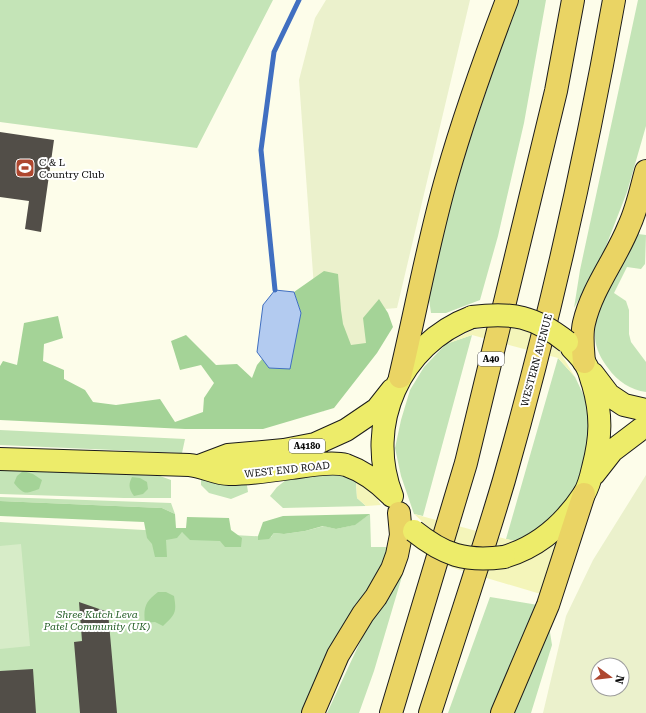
<svg xmlns="http://www.w3.org/2000/svg" width="646" height="713" viewBox="0 0 646 713" font-family="'Roboto Serif',serif">
<style>
.farmland{fill:#ebf1cc;fill-rule:evenodd}
.green{fill:#c4e4b7}
.forest{fill:#a4d397}
.sand{fill:#f4f5ba}
.pitch{fill:#d7ecc8}
.water{fill:#b3cbf0;stroke:#406fc1}
.lines{fill:none;stroke-linecap:round;stroke-linejoin:round}
.stream{stroke:#406fc1;stroke-width:5}
.building{fill:#524e48}
.primary-casing{stroke:#1b1b1b;stroke-width:24}
.trunk-casing{stroke:#1b1b1b;stroke-width:24}
.primary{stroke:#edec6a;stroke-width:22}
.trunk{stroke:#ead464;stroke-width:22}
.primary-bridge-casing{stroke:#1b1b1b;stroke-width:24;stroke-linecap:butt}
.primary-bridge{stroke:#edec6a;stroke-width:22}
.labels{text-anchor:middle;stroke-width:4;stroke-linejoin:round;paint-order:stroke}
.shield{fill:#fff;stroke:#545454;stroke-width:1}
.shield-label{font-size:9px;font-weight:bold;fill:#0a0a0a}
.poi-label{font-size:10px;fill:#0a0a0a;stroke:#fff;text-anchor:start}
.street-label{font-size:10px;fill:#0a0a0a;stroke:#fff}
.park-label{font-size:10px;font-style:italic;fill:#215c23;stroke:#fff}
</style>
<rect width="100%" height="100%" fill="#fdfdea"/>
<!-- farmland -->
<path class="farmland" d="M 326,0 L 470,0 L 397,308 L 385,309 L 377,337 L 323,412 L 299,80 L 315,18 Z
M 646,475 L 646,713 L 543,713 L 566,616 L 593,560 ZM 598,665 L 622,665 L 622,689 L 598,689 Z"/>
<!-- green -->
<path class="green" d="M 0,0 L 273,0 L 197,148 L 0,122 Z
M 517,0 L 546,0 L 524,123 L 498,236 L 480,300 L 446,313 L 431,313 L 429,299 L 451,196 Z
M 638,0 L 646,0 L 646,126 L 627,192 L 601,259 L 574,308 L 580,270 Z
M 638,234 L 646,235 L 645,264 L 641,269 L 627,267 L 614,293 L 626,301 L 629,310 L 629,334 L 631,342 L 646,362 L 646,392 C 631,390 617,381 608,368 C 601,359 596,349 595,338 C 591,307 623,261 638,234 Z
M 472,335 L 423,516 L 414,514 L 401,476 L 395,448 L 401,420 L 410,390 L 424,367 L 446,344 Z
M 558,358 L 575,377 L 585,398 L 588,422 L 589,443 L 576,494 L 554,515 L 532,532 L 516,541 L 506,539 Z
M 0,430 L 185,439 L 182,453 L 0,445 Z
M 0,469 L 160,476 L 171,480 L 171,498 L 124,498 L 0,494 Z
M 335,471 L 356,481 L 357,498 L 366,506 L 283,508 L 270,496 L 277,487 L 286,480 Z
M 201,479 L 246,479 L 248,492 L 231,499 L 209,493 L 201,485 Z
M 0,497 L 171,503 L 175,514 L 162,508 L 0,501 Z
M 370,514 L 371,547 L 387,547 L 382,569 L 303,713 L 0,713 L 0,522 L 271,537 L 274,533 L 284,534 L 305,531 L 324,526 L 336,529 L 354,525 Z
M 403,573 L 374,671 L 359,713 L 327,713 L 368,625 L 394,583 Z
M 490,597 L 538,605 L 494,713 L 448,713 Z
M 549,626 L 552,645 L 531,713 L 513,713 Z"/>
<!-- forest -->
<path class="forest" d="M 324,271 L 338,274 L 341,310 L 343,324 L 351,345 L 366,343 L 363,318 L 379,299 L 388,313 L 393,327 L 377,353 L 334,408 L 263,429 L 185,429 L 0,420 L 0,366 L 3,361 L 17,365 L 24,323 L 58,316 L 63,338 L 44,344 L 43,361 L 64,370 L 64,379 L 85,390 L 93,402 L 116,405 L 160,399 L 175,422 L 203,412 L 204,398 L 214,383 L 201,365 L 180,370 L 171,341 L 186,335 L 216,365 L 237,364 L 252,378 L 257,365 L 262,359 L 270,368 L 301,313 L 294,292 Z
M 23,471 L 33,474 L 42,480 L 39,489 C 25,494 24,495 14,483 L 17,476 Z
M 132,477 L 140,478 L 147,482 L 148,489 L 143,494 L 134,496 C 129,489 128,485 132,477 Z
M 0,501 L 162,508 L 175,514 L 176,528 L 186,528 L 187,517 L 229,518 L 231,530 L 242,538 L 241,547 L 225,547 L 220,541 L 190,540 L 182,532 L 177,538 L 166,540 L 167,557 L 155,557 L 152,544 L 147,538 L 144,522 L 0,516 Z
M 370,514 L 355,525 L 336,529 L 323,526 L 305,531 L 284,534 L 274,533 L 269,539 L 258,540 L 258,536 L 263,522 L 283,516 Z
M 158,592 L 166,592 L 174,596 C 177,613 175,614 163,626 L 155,622 L 145,623 C 143,607 146,601 158,592 Z"/>
<!-- sand -->
<path class="sand" d="M 505,326 L 533,333 L 560,352 L 575,377 L 558,358 L 472,335 L 446,344 L 472,330 Z
M 356,481 L 373,492 L 381,505 L 366,506 L 357,498 Z
M 414,514 L 506,539 L 516,541 L 494,548 L 462,546 L 435,533 Z
M 412,541 L 454,566 L 489,569 L 528,559 L 561,541 L 544,595 L 453,568 L 433,560 L 411,544 Z"/>
<!-- pitch -->
<path class="pitch" d="M 21,544 L 30,646 L 0,649 L 0,546 Z"/>
<!-- water -->
<path class="water" d="M 275,290 L 294,292 L 301,313 L 290,369 L 269,368 L 257,352 L 263,305 Z"/>
<g class="lines">
<!-- stream -->
<path class="stream" d="M 275,290 L 261,150 L 274,52 L 299,0"/>
</g>
<!-- building -->
<path class="building" d="M 0,132 L 54,140 L 41,232 L 25,229 L 29,201 L 0,197 Z
M 79,602 L 108,612 L 117,713 L 80,713 L 74,642 L 82,641 Z
M 33,669 L 36,713 L 0,713 L 0,671 Z"/>
<g class="lines">
<defs>
<path id="primary" d="M 593,374 L 609,395 L 624,405 L 646,410
M 0,459 L 189,465 C 203,466 218,475 230,474 C 251,474 271,471 291,468 C 306,466 331,461 346,465 C 363,471 378,482 391,495
M 199,466 L 228,455 L 284,450 L 315,444 L 346,430 L 377,409 L 392,390
M 594,474 L 612,451 L 641,429 L 646,427
M 392,496 C 364,425 400,344 472,317
M 504,557 C 538,547 565,523 584,494 C 589,486 591,477 593,468 C 601,438 602,415 593,384 C 591,379 590,372 587,367 C 584,360 577,353 572,348"/>
<path id="trunk" d="M 584,362 C 583,349 581,335 584,323 C 592,288 616,259 629,226 C 637,209 641,189 646,171
M 400,377 C 416,310 428,242 447,176 C 464,116 485,58 507,0
M 313,713 L 338,655 L 363,614 L 376,597 L 392,569 L 397,555 L 401,535 L 399,513
M 391,713 L 466,463 L 556,91 L 573,0
M 430,713 C 455,635 481,558 504,480 C 549,322 585,162 614,0
M 502,713 L 548,605 L 584,494"/>
</defs>
<!-- primary casing -->
<use href="#primary" class="primary-casing"/>
<!-- trunk casing -->
<use href="#trunk" class="trunk-casing"/>
<!-- primary -->
<use href="#primary" class="primary"/>
<!-- trunk -->
<use href="#trunk" class="trunk"/>
<defs>
<path id="primary-bridge" d="M 472,317 C 513,312 534,316 567,342
M 414,531 C 444,555 465,562 504,557"/>
</defs>
<!-- primary-bridge casing -->
<use href="#primary-bridge" class="primary-bridge-casing"/>
<!-- primary-bridge -->
<use href="#primary-bridge" class="primary-bridge"/>
</g>
<!-- icons -->
<defs>
<symbol id="stadium-square" viewBox="-11 -11 22 22"><rect x="-9" y="-9" width="18" height="18" rx="4" fill="#ae472f" stroke="#fff"/><path d="M0-5a6.5 5 0 1 0 0 10a6.5 5 0 1 0 0-10ZM-3.5-1.8h7v3.6h-7Z" fill="#fff"/></symbol>
</defs>
<g fill-rule="evenodd">
<use href="#stadium-square" x="14" y="157" width="22" height="22"/>
</g>
<g class="labels">
<!-- shield labels -->
<g class="shield">
<rect x="478" y="352" width="26" height="14" rx="3"/>
<rect x="289" y="439" width="36" height="14" rx="3"/>
</g>
<g class="shield-label">
<text x="491" y="362">A40</text>
<text x="307" y="449">A4180</text>
</g>
<!-- poi labels -->
<g class="poi-label">
<text x="39" y="166">C &amp; L<tspan x="39" dy="12">Country Club</tspan></text>
</g>
<!-- street labels -->
<g class="street-label">
<text transform="translate(536 360) rotate(-75)" y="4">WESTERN AVENUE</text>
<text transform="translate(287 469) rotate(-6)" y="4">WEST END ROAD</text>
</g>
<!-- park labels -->
<g class="park-label">
<text x="97" y="618">Shree Kutch Leva<tspan x="97" dy="12">Patel Community (UK)</tspan></text>
</g>
</g>
<!-- north arrow -->
<g transform="translate(610 677) rotate(105)"><circle r="19" fill="#ffffff" stroke="#9d9d9d"/>
<path d="M0-3L7 15L0 10L-7 15Z" fill="#ae472f"/>
<text y="-6" font-size="11" font-weight="bold" text-anchor="middle" fill="#0a0a0a">N</text>
</g>
</svg>
